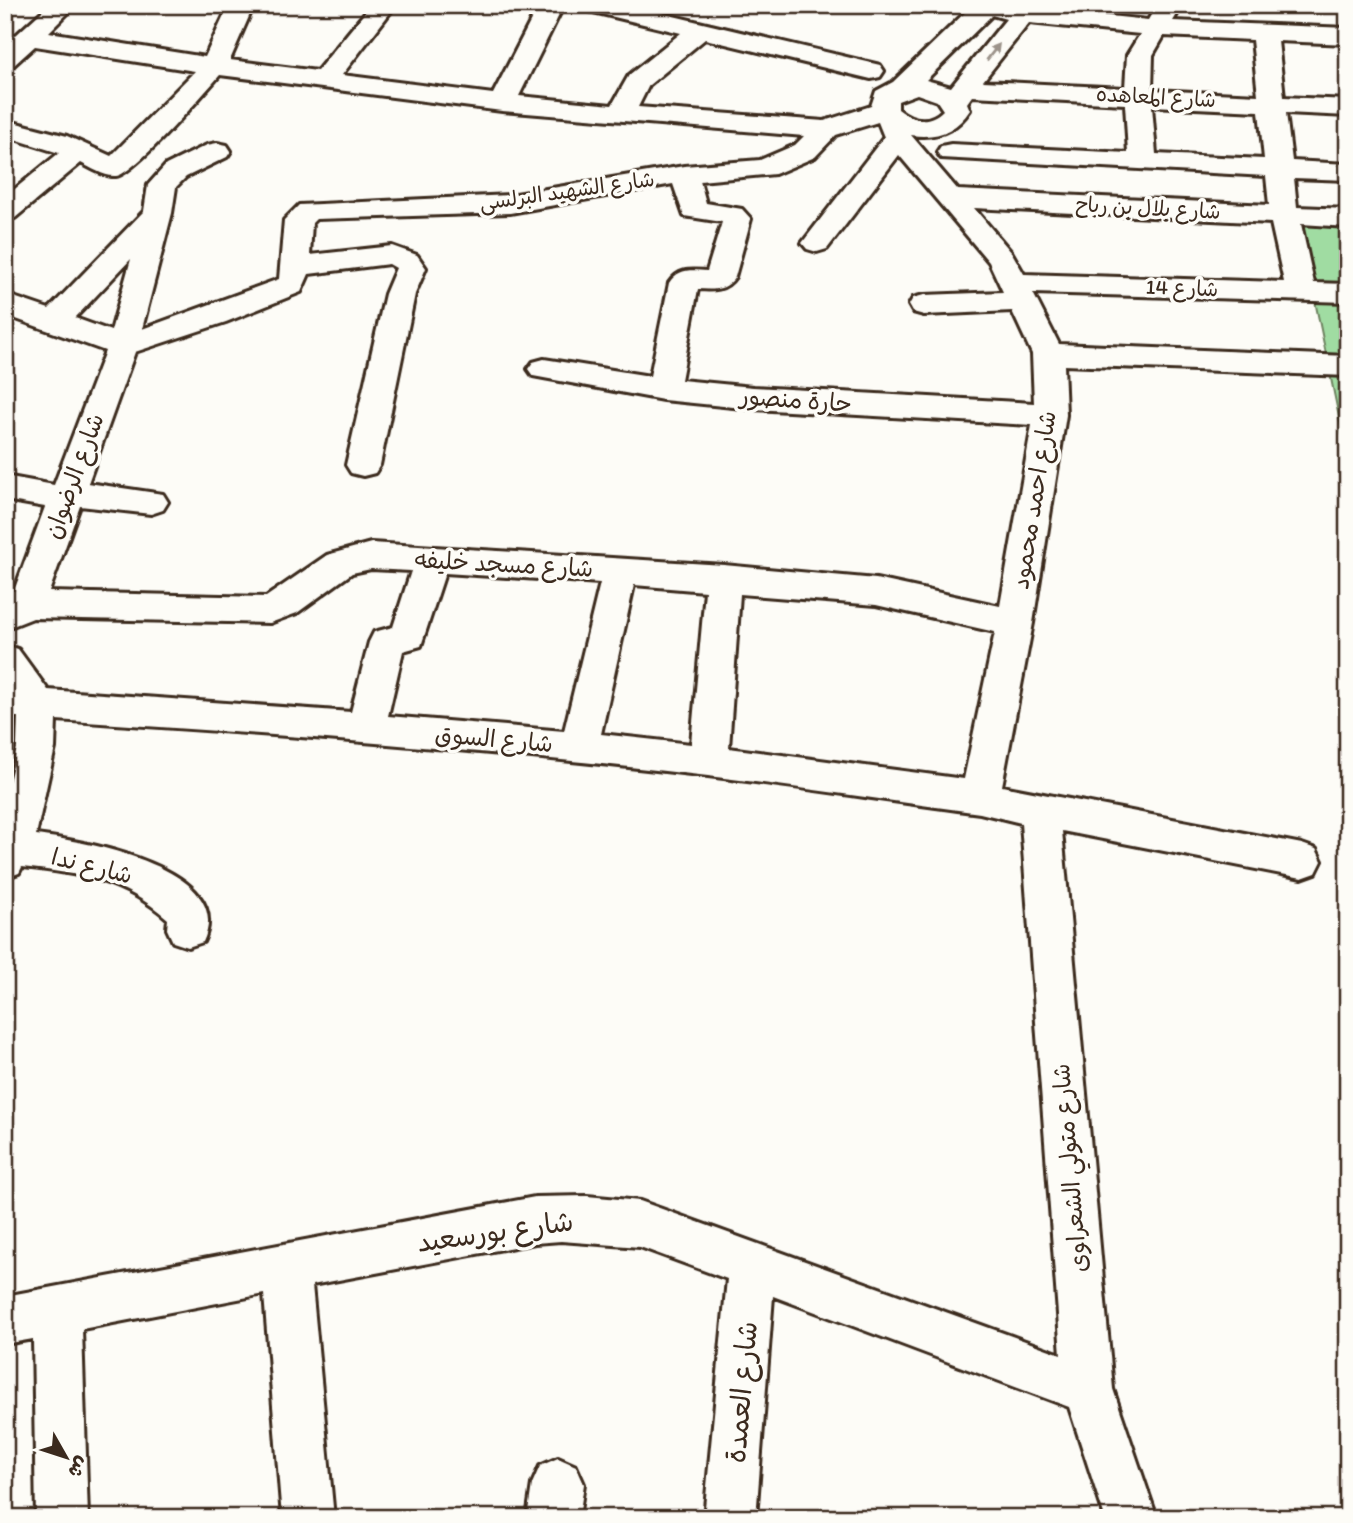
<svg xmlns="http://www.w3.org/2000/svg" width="1353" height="1523" viewBox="0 0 1353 1523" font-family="Itim,'Playpen Sans Arabic',sans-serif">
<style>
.green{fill:#a0dca2;stroke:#6e8360;stroke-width:2}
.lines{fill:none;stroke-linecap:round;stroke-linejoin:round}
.minor-casing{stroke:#3b2a1e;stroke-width:6}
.minor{fill:#fdfcf7;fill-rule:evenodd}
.oneway{fill:#9c938a}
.labels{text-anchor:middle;stroke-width:7;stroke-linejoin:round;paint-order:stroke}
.far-street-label{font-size:21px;fill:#3b2a1e;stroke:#fdfcf7}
.street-label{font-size:24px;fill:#3b2a1e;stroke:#fdfcf7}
.near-street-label{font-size:28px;fill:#3b2a1e;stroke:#fdfcf7}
</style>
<rect width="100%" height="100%" fill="#fdfcf7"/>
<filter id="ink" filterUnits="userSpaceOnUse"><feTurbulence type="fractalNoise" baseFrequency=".0143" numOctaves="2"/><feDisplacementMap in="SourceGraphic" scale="14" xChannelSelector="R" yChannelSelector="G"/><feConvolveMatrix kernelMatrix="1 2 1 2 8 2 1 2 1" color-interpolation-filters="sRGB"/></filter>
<g filter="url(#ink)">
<!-- green -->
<path class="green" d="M 1298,218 L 1348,221 L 1348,461 Z"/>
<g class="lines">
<defs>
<path id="minor" d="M 49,5 L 76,5 L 49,32 L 205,57 L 229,5 L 254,5 L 230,60 L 317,71 L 371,5 L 396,5 L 342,75 L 493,94 L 539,5 L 564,5 L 519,96 L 612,105 L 629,75 L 681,33 L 585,10 L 582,5 L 627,5 L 880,65 L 884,71 L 880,77 L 871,79 L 705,39 L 649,85 L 638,107 L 824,121 L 871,106 L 876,91 L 893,82 L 973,5 L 1045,5 L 1043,9 L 1148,20 L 1157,5 L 1179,5 L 1181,8 L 1173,21 L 1348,28 L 1348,44 L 1278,41 L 1284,97 L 1348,100 L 1348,116 L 1286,113 L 1292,161 L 1348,164 L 1348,180 L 1294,178 L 1297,207 L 1348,209 L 1348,227 L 1301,224 L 1314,283 L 1348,284 L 1348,302 L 1033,293 L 1059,344 L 1348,356 L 1348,376 L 1064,365 L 1066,415 L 1033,623 L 1002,786 L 1302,844 L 1316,849 L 1322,861 L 1316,873 L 1302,878 L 1062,831 L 1113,1389 L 1157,1518 L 1105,1518 L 1069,1407 L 773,1296 L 756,1518 L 704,1518 L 727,1279 L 640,1247 L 561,1241 L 535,1243 L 312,1285 L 334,1518 L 282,1518 L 264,1294 L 82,1329 L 88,1518 L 36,1518 L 33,1339 L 5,1344 L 5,1296 L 535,1197 L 587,1196 L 640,1201 L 1061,1354 L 1021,823 L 980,813 C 889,801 799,787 708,776 C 491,750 273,734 56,720 L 55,748 L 36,835 C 83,841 238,868 203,942 L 188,947 L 173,942 L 167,929 L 168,919 C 123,879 80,874 22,867 L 19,873 L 5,878 L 5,799 L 17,748 L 18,717 L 5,717 L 5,645 L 18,649 L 48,690 L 351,712 L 369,642 L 374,632 L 393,627 L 411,571 L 371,569 L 352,573 L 297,613 L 270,623 L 33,618 L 5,629 L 5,591 L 14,591 L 45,507 L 5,500 L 5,476 L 54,485 L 105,351 L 5,315 L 5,294 L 49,309 L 144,211 L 148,185 L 166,165 L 207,145 L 217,143 L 227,145 L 231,151 L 227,157 L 186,177 L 176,187 L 172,213 L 142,329 L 279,279 L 284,220 L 299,205 L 510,195 L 684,166 L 760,160 L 795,145 L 804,136 L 502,111 L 220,75 C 205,92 134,175 116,176 C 105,177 91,168 81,163 L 15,218 L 5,221 L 5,197 L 59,153 L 5,136 L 5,120 L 67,136 L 111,156 L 195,71 L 35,46 L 14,65 L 5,67 L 5,45 ZM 992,15 L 1006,19 L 951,87 L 926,80 ZM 1029,23 L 1140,34 L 1127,55 L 1125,88 L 983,81 ZM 1164,36 L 1252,40 L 1258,95 L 1152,90 L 1153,55 ZM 917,94 L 937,101 L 943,110 C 929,124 913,121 898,109 L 898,101 ZM 972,96 L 1125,104 L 1128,153 L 951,144 L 941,146 L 937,152 L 941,158 L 1266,176 L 1269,205 L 958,190 L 911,135 C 937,139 956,131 970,110 L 967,103 ZM 1152,106 L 1259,111 L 1264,159 L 1156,154 ZM 878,122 L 884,137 L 802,243 L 807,249 L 817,252 L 827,249 L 899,155 L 989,262 L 1003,292 L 924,295 L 913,298 L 909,305 L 913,312 L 924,315 L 1012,311 L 1032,354 L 1034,403 L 753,387 L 681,380 L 698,289 C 713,290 726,291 735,277 L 751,219 L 742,209 L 706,203 L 700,181 L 775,174 L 815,157 L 836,135 ZM 673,184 L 684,216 L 722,222 L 707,271 C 690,270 679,268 669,283 L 650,376 L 544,359 L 533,362 L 528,369 L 533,376 L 663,400 L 753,409 L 1032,425 L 1000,606 L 876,579 L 724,565 L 371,543 L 327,555 L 266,597 L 49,592 L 80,506 L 151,514 L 163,510 L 168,502 L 163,494 L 88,483 L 135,352 L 226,322 L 301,292 L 309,274 L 389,264 L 396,268 L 385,294 L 346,465 L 351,473 L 363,476 L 375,473 L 380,465 L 415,294 L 426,268 L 417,255 L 392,246 L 310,255 L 312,223 L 316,219 L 510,213 ZM 974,208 L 1271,223 L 1284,282 L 1024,274 L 1012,253 ZM 131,259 L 111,331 L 75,318 ZM 445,573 L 600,583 L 564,731 L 388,716 L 403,651 L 421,646 ZM 634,585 L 705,591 L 691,744 L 601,734 ZM 740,594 L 876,605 L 995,632 L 964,779 L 729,748 Z
M 558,1458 L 576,1466 L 584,1484 L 579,1518 L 527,1518 L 532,1484 L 540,1466 Z"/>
</defs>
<!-- minor casing -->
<use href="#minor" class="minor-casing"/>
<!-- minor -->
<use href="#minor" class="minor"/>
</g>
<!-- one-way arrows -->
<defs><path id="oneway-solid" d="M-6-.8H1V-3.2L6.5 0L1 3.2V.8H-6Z" transform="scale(1.75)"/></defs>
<use class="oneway" href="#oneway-solid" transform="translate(993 52) rotate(-52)"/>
</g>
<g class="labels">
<!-- far-street labels -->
<g class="far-street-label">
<text transform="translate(1156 97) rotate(3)" y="7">شارع المعاهده</text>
<text transform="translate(567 191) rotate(-8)" y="7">شارع الشهيد البرلسى</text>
<text transform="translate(1148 208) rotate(3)" y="7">شارع بلال بن رباح</text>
<text transform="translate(1182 288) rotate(2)" y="7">شارع 14</text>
</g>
<!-- street labels -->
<g class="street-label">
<text transform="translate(796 400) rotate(4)" y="8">حارة منصور</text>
<text transform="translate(74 476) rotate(-70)" y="8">شارع الرضوان</text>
<text transform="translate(1034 500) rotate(-81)" y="8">شارع احمد محمود</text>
<text transform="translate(504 564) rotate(3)" y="8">شارع مسجد خليفه</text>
<text transform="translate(494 739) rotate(5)" y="8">شارع السوق</text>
<text transform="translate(92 866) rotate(14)" y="8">شارع ندا</text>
<text transform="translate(1070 1168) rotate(-95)" y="8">شارع متولي الشعراوى</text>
</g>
<!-- near-street labels -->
<g class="near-street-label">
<text transform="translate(495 1231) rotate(-8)" y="10">شارع بورسعيد</text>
<text transform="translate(741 1392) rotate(-85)" y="10">شارع العمدة</text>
</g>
</g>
<!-- margin -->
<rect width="1353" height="1523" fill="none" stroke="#fdfcf7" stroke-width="28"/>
<rect x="14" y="14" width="1325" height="1495" fill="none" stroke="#3b2a1e" stroke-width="2.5" filter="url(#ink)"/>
<!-- north arrow -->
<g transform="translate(66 1457) rotate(129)" stroke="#fdfcf7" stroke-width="5" paint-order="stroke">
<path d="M0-5L12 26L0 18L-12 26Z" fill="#3b2a1e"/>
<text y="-10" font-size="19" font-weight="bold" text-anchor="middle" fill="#3b2a1e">ش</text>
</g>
</svg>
